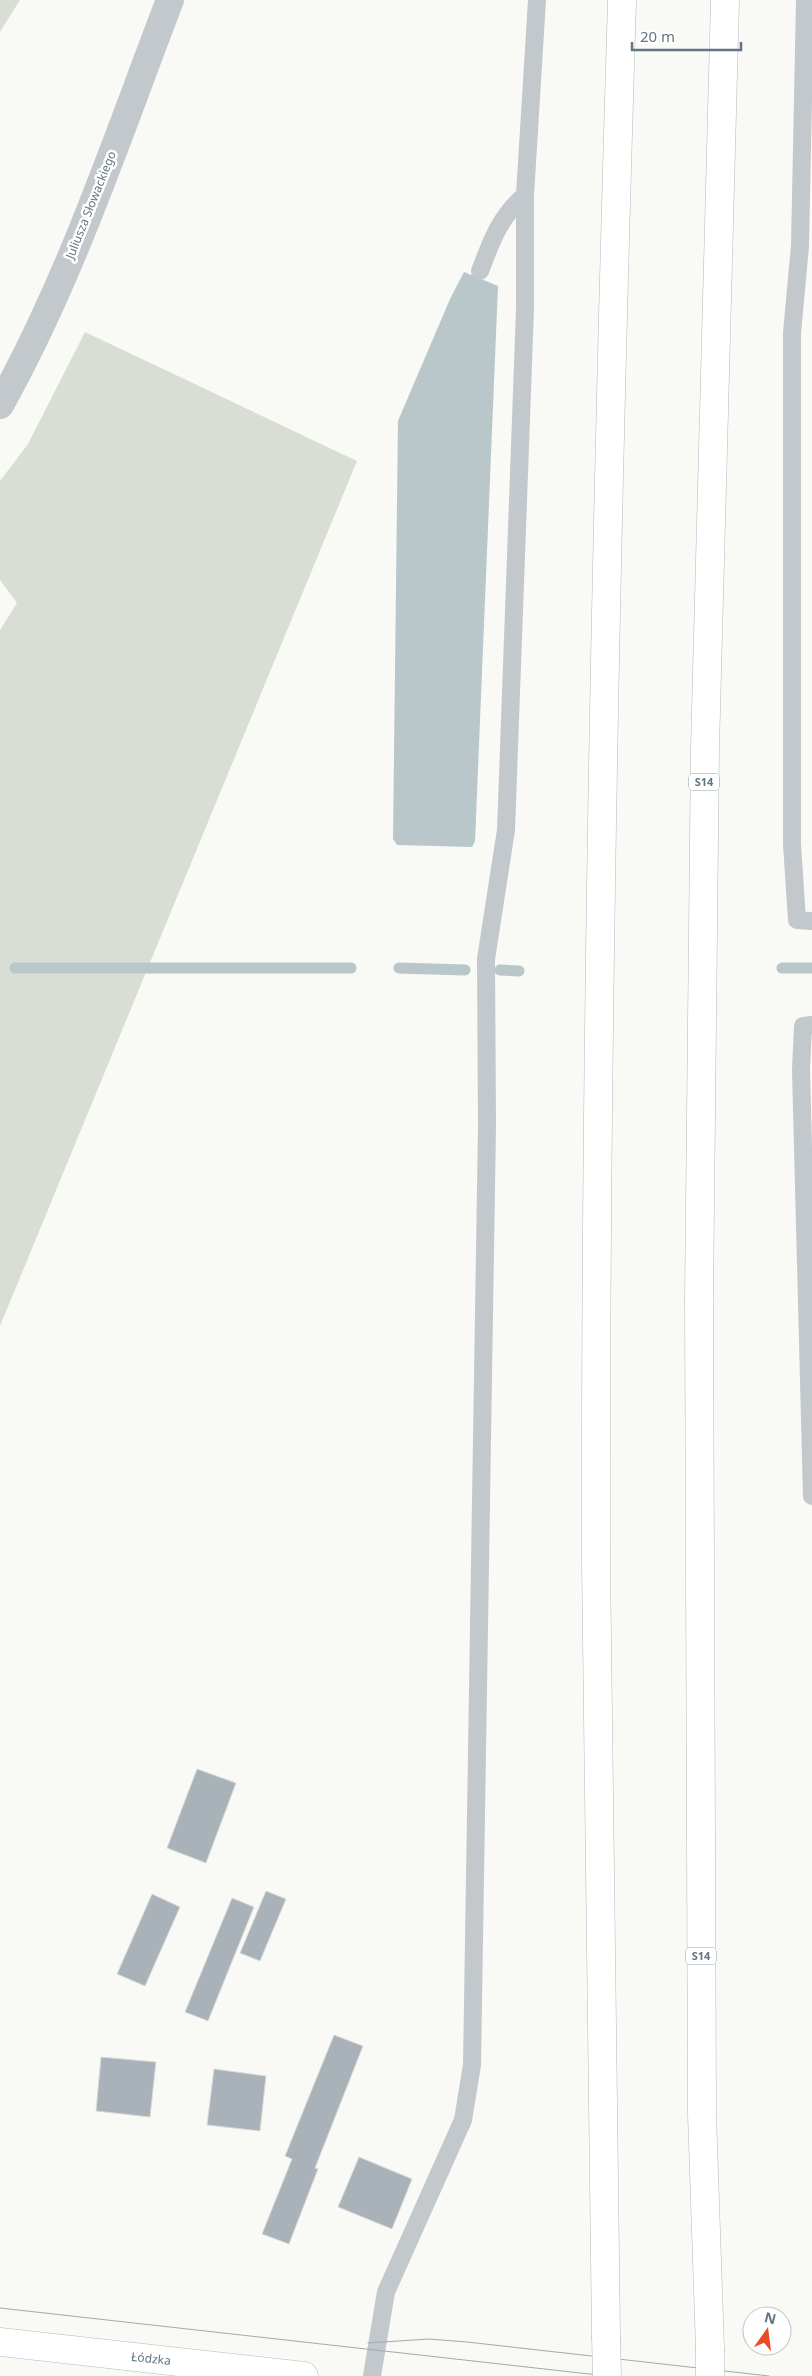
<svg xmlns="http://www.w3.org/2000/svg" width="812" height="2376" viewBox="0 0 812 2376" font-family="'Noto Sans',sans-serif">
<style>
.green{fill:#d9ded5}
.water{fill:#b9c6ca}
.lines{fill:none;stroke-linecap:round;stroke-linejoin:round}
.stream{stroke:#b9c6ca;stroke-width:11}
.building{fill:#a8b2b8;stroke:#dbdbd8}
.secondary-casing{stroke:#b3babf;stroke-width:29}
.highway-casing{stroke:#b4b9bc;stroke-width:29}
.lane{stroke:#c3c8cc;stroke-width:18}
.street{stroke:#c3c8cc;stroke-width:28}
.secondary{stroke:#fff;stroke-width:28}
.highway{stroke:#fff;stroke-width:28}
.tram{stroke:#a2aab0;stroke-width:1}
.highway-bridge-casing{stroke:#b4b9bc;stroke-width:29;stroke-linecap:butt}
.highway-bridge{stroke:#fff;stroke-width:28}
.labels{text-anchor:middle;stroke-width:5;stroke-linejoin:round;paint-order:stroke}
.shield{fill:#fff;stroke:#919ea8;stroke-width:1}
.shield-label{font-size:11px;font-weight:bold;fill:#627582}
.street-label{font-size:12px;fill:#627582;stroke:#fff}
</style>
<rect width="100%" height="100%" fill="#f9f9f6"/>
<!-- green -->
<path class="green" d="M 0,0 L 20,0 L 0,32 Z
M 85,332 L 357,461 L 0,1326 L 0,630 L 17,603 L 0,580 L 0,481 L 28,444 Z"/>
<!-- water -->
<path class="water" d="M 464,272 L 498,286 L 475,841 L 472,847 L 397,845 L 393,839 L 398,421 L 450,299 Z"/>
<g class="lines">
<!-- stream -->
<path class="stream" d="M 15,968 L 351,968
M 399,968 L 465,970
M 782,968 L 812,968
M 500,970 L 519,971"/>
</g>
<!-- building -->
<path class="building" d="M 197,1769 L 236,1783 L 206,1863 L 167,1848 Z
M 266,1891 L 286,1899 L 260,1961 L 240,1953 Z
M 152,1894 L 180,1907 L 145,1986 L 117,1974 Z
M 232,1898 L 254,1907 L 208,2021 L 185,2012 Z
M 334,2035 L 363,2046 L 315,2168 L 318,2169 L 289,2244 L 262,2234 L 292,2159 L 285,2156 Z
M 101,2057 L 156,2062 L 150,2117 L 96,2111 Z
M 214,2069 L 266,2076 L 260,2131 L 207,2125 Z
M 359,2157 L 412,2179 L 392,2229 L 338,2207 Z"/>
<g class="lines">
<defs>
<g id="secondary">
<path id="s1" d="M 0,2342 L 304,2376"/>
</g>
<path id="highway" d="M 606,2336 C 602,2078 597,1820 596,1561 C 595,1041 606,520 622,0
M 710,2348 L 702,2114 L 699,1298 L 705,748 L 725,0"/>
</defs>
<!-- secondary casing -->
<use href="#secondary" class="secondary-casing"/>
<!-- highway casing -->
<use href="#highway" class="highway-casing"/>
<!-- lane -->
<path class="lane" d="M 805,0 L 800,246 L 792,333 L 792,844 L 797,920 L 812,921
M 480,271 C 492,240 499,218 525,195
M 812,1025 L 803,1026 L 801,1070 L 812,1496
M 372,2376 L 386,2292 L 463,2120 L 472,2065 L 487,1126 L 486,959 L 506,830 L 525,309 L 525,195 L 537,0"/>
<!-- street -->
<path class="street" d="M 0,405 C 71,278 118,135 170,0"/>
<!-- secondary -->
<use href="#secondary" class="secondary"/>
<!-- highway -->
<use href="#highway" class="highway"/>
<!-- tram -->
<path class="tram" d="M 0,2308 L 607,2376
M 368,2343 L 429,2339 L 467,2342 L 769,2376"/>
<defs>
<path id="highway-bridge" d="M 606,2336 L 607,2376
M 710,2348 L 710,2376"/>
</defs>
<!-- highway-bridge casing -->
<use href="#highway-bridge" class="highway-bridge-casing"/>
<!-- highway-bridge -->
<use href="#highway-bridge" class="highway-bridge"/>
</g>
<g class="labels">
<!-- shield labels -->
<g class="shield">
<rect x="689" y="773.5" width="30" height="17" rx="4"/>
<rect x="686" y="1947.5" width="30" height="17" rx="4"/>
</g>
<g class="shield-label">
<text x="704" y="786">S14</text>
<text x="701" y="1960">S14</text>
</g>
<!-- street labels -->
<g class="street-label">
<text transform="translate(91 205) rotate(-68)" y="4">Juliusza Słowackiego</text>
<text dy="4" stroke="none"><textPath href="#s1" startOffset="152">Łódzka</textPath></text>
</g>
</g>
<!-- north arrow -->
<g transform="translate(767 2331) rotate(14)"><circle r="24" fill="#ffffff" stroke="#c0c8cd"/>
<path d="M0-4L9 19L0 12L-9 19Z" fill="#ea4d24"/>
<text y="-8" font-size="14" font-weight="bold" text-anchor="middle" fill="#627582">N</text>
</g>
<!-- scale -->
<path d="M632 42v8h109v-8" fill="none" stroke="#627582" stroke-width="2.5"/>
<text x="640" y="42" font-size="15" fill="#627582" stroke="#ffffff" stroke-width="4" paint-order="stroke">20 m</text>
</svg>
